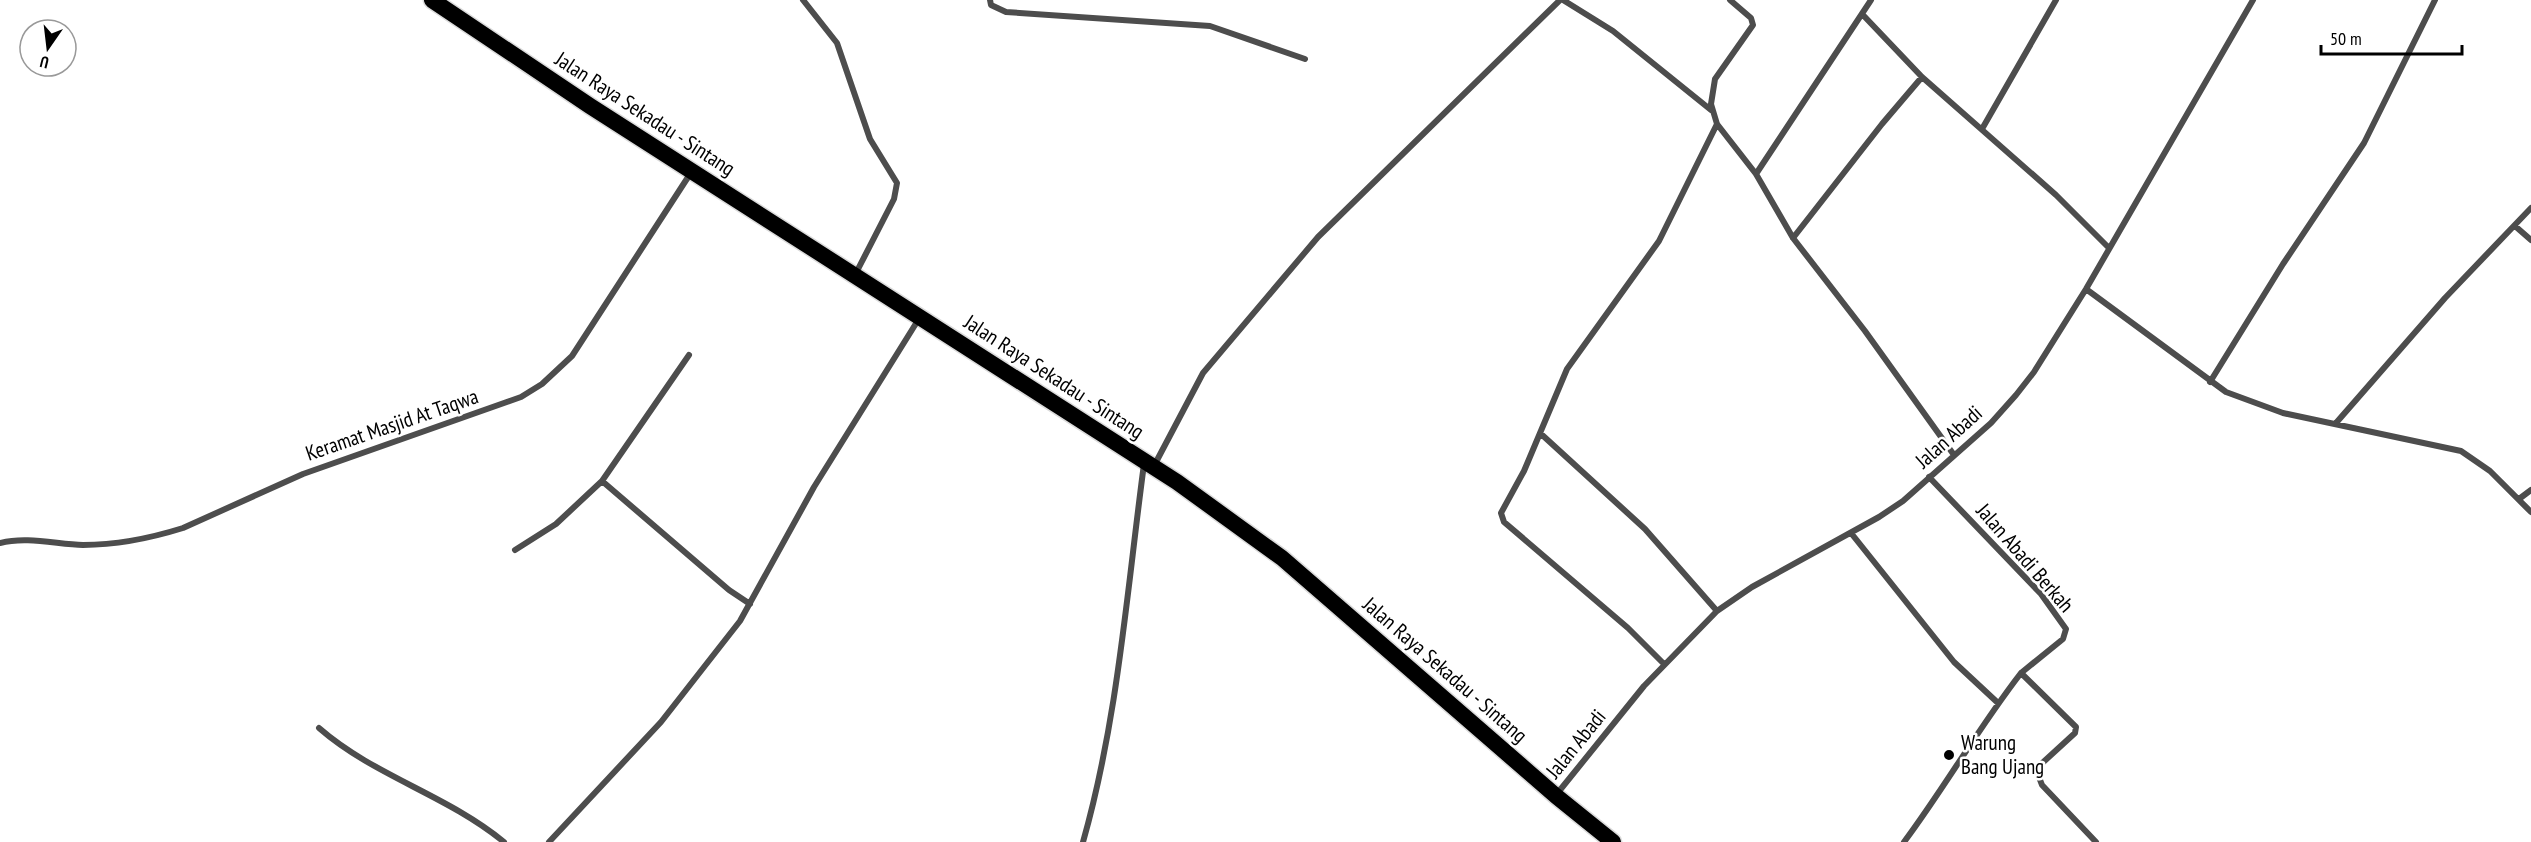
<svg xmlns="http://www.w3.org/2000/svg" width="2531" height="842" viewBox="0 0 2531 842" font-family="'PT Sans Narrow',sans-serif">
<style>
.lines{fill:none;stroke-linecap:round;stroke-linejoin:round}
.trunk-casing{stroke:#dbdbdb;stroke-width:19}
.minor{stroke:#4d4d4d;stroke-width:6}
.trunk{stroke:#000;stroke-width:16}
.poi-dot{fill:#000;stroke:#fff;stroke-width:2}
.labels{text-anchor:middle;stroke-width:5;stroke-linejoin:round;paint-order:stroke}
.street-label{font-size:21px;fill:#000;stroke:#fff}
.poi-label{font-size:21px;fill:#000;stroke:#fff;text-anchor:start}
</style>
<rect width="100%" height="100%" fill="#fff"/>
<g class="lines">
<defs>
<path id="trunk" d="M 432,0 L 590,106 L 1177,482 L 1282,558 L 1556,796 L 1613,842"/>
</defs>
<!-- trunk casing -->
<use href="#trunk" class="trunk-casing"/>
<!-- minor -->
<path class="minor" d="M 803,0 L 837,43 L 870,139 L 897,183 L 894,199 L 855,275
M 990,0 L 991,5 L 1006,12 L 1210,26 L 1305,59
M 1563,0 L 1613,31 L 1711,110
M 1730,0 L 1751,18 L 1753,25 L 1715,79 L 1711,104 L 1717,124 L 1756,174 L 1793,238 L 1865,331 L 1954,455
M 1863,15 L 1922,77 L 2056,195 L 2109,248
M 1982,129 L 2056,0
M 1756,174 L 1871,0
M 2515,226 L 2531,240
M 1793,238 L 1882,124 L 1922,77
M 2086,289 L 2226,392 L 2283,413 L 2461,451 L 2490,471 L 2531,512
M 2210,382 L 2283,264 L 2364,143 L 2435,0
M 2336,423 L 2445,298 L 2531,208
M 1540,433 L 1645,529 L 1717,611
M 1155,464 L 1203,373 L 1318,237 L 1560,0
M 1929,477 L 2041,594 L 2066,629 L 2063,639 L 2021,673 L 2076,727 L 2075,733 L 2039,766 L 2037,772 L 2042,785 L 2096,842
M 602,481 L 729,590 L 750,604
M 2519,499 L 2531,490
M 1851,533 L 1954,662 L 1998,703
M 0,543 C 26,536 56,544 83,545 C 117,545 151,538 183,528 L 303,474 L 521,397 L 542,384 L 572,356 L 692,171
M 515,550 L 556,524 L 602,481 L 689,355
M 1664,664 L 1628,628 L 1504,522 L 1501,513 L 1524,471 L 1567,369 L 1659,241 L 1717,124
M 319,728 C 374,776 447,795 504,842
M 1556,795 L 1644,686 L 1717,611 L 1752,587 L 1879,517 L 1903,501 L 1991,423 L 2016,395 L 2034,372 L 2086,289 L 2253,0
M 549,842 L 661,722 L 740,621 L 814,487 L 920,317
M 1083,842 C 1118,719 1127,590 1144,464
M 1904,842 C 1945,787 1979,727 2021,673"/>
<!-- trunk -->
<use href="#trunk" class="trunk"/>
</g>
<!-- markers -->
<circle class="poi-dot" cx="1949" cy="755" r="6"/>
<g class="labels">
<!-- street labels -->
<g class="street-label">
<text transform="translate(645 114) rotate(33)" y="7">Jalan Raya Sekadau - Sintang</text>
<text transform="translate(1054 377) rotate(33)" y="7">Jalan Raya Sekadau - Sintang</text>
<text transform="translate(392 425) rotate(-19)" y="7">Keramat Masjid At Taqwa</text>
<text transform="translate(1949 437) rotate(-42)" y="7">Jalan Abadi</text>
<text transform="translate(2025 558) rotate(49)" y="7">Jalan Abadi Berkah</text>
<text transform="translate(1445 670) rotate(41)" y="7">Jalan Raya Sekadau - Sintang</text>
<text transform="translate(1576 744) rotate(-51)" y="7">Jalan Abadi</text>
</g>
<!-- poi labels -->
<g class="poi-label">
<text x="1961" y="750">Warung<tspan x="1961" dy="24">Bang Ujang</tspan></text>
</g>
</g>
<!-- north arrow -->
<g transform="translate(48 48) rotate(194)"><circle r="28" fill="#ffffff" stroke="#999999" stroke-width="1.5"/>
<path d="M0-4.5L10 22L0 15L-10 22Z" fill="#000000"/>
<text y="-9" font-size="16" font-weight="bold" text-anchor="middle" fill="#000000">U</text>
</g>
<!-- scale -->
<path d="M2321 45v9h141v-9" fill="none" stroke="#000000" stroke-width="3"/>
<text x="2330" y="45" font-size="18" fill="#000000" stroke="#ffffff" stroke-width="4.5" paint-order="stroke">50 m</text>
</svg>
